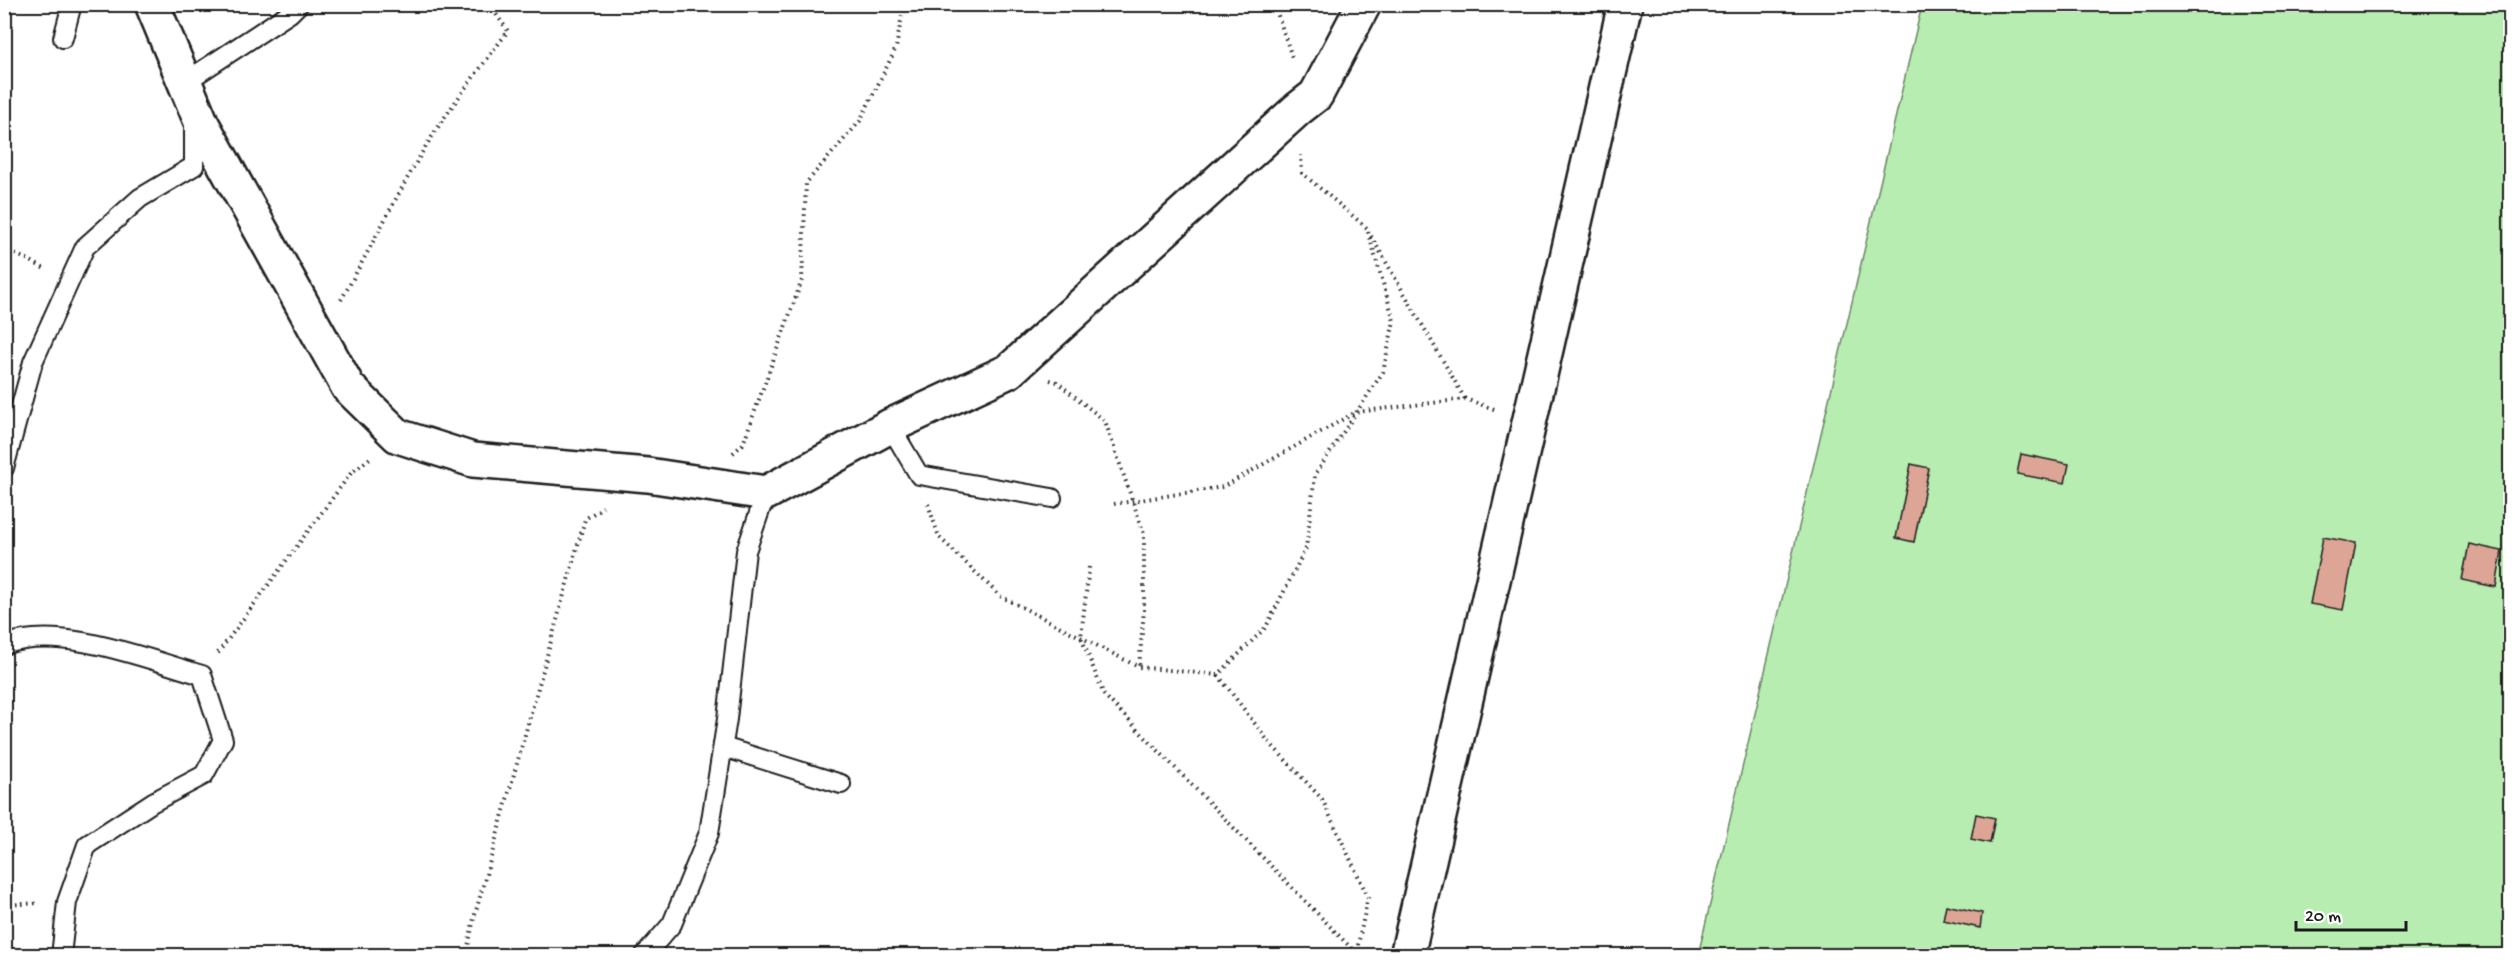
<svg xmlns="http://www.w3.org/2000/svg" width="2515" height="960" viewBox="0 0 2515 960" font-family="'Gochi Hand',sans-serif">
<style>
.green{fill:#b7edb0;stroke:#6a8466;stroke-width:1.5}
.building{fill:#dda596;stroke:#1c1c1c;stroke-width:1.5}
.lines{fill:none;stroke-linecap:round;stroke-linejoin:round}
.lane-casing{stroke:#1c1c1c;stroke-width:22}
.street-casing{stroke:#1c1c1c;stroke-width:38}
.path{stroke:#1c1c1c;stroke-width:4;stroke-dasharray:1.5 4.5;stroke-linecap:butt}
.lane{stroke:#fff;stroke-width:18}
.street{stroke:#fff;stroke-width:33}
</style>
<rect width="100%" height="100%" fill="#fff"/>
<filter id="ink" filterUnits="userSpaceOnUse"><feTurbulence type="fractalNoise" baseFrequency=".0167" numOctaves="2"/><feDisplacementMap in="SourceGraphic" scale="12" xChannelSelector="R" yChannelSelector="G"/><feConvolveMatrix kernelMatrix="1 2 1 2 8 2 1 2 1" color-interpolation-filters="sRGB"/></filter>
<g filter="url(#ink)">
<!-- green -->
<path class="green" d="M 1922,5 L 2510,5 L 2510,955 L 1749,956 L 1700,947 Z"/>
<!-- building -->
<path class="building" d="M 2021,454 L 2069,464 L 2065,483 L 2017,474 Z
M 1911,464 L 1929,468 L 1914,542 L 1896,538 Z
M 2323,537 L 2356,543 L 2343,610 L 2310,604 Z
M 2469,544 L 2502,551 L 2496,587 L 2462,580 Z
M 1976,814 L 1995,818 L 1990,843 L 1971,839 Z
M 1946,905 L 1982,913 L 1980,928 L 1943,920 Z"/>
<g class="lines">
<defs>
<path id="lane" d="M 63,38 L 72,4
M 185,82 L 290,13 L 299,4
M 890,426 L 919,475 L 1052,498
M 4,468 L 33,362 L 85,247 L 140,198 L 194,166 L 194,120
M 4,645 C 61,624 146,659 202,675 L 223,740 L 204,775 L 153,802 L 87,845 L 67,902 L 61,956
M 723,747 L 841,784
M 644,956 L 672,924 L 709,833 L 727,719 L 746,551 L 766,493"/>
<path id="street" d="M 152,4 L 202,124 L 348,387 L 398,436 L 473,460 L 648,475 L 766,493 L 890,426 L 1009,371 L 1298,109 L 1316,95 L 1364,4
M 1407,956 L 1625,4"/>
</defs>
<!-- lane casing -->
<use href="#lane" class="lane-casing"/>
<!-- street casing -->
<use href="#street" class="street-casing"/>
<!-- path -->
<path class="path" d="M 1274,4 L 1293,60
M 4,13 L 9,4
M 1371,236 L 1465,399
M 4,250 L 27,259 L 45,269
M 341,300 C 367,255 390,208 416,163 C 442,117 476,74 508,31 L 489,4
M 1050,380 L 1057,382 L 1105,421 L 1144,534 L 1144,610 L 1139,667
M 733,453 L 743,444 L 802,280 L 806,183 L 860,121 L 896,48 L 904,4
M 928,504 L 939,537 L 1000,596 L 1139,667 L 1218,675 L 1266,627 L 1306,548 L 1315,475 L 1383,372 L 1394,321 L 1367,228 L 1302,173 L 1301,155
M 1114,504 L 1223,487 L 1356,412 L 1465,399 L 1497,410
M 1089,567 L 1081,637 L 1104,695 L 1356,953
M 218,653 L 351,473 L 370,458
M 1218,675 L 1268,741 L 1322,799 L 1368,897 L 1356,954
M 4,905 L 39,903
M 466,956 L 474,918 L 585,519 L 603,507
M 2504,956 L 2510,931"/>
<!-- lane -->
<use href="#lane" class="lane"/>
<!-- street -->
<use href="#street" class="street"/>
</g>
</g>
<!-- margin -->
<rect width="2515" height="960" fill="none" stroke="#fff" stroke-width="24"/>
<rect x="12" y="12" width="2491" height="936" fill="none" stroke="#1c1c1c" stroke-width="2" filter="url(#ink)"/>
<!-- scale -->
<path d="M2296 921v9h110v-9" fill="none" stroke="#1c1c1c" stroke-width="3"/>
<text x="2305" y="921" font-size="18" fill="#1c1c1c" stroke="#ffffff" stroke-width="4.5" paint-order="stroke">20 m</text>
</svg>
